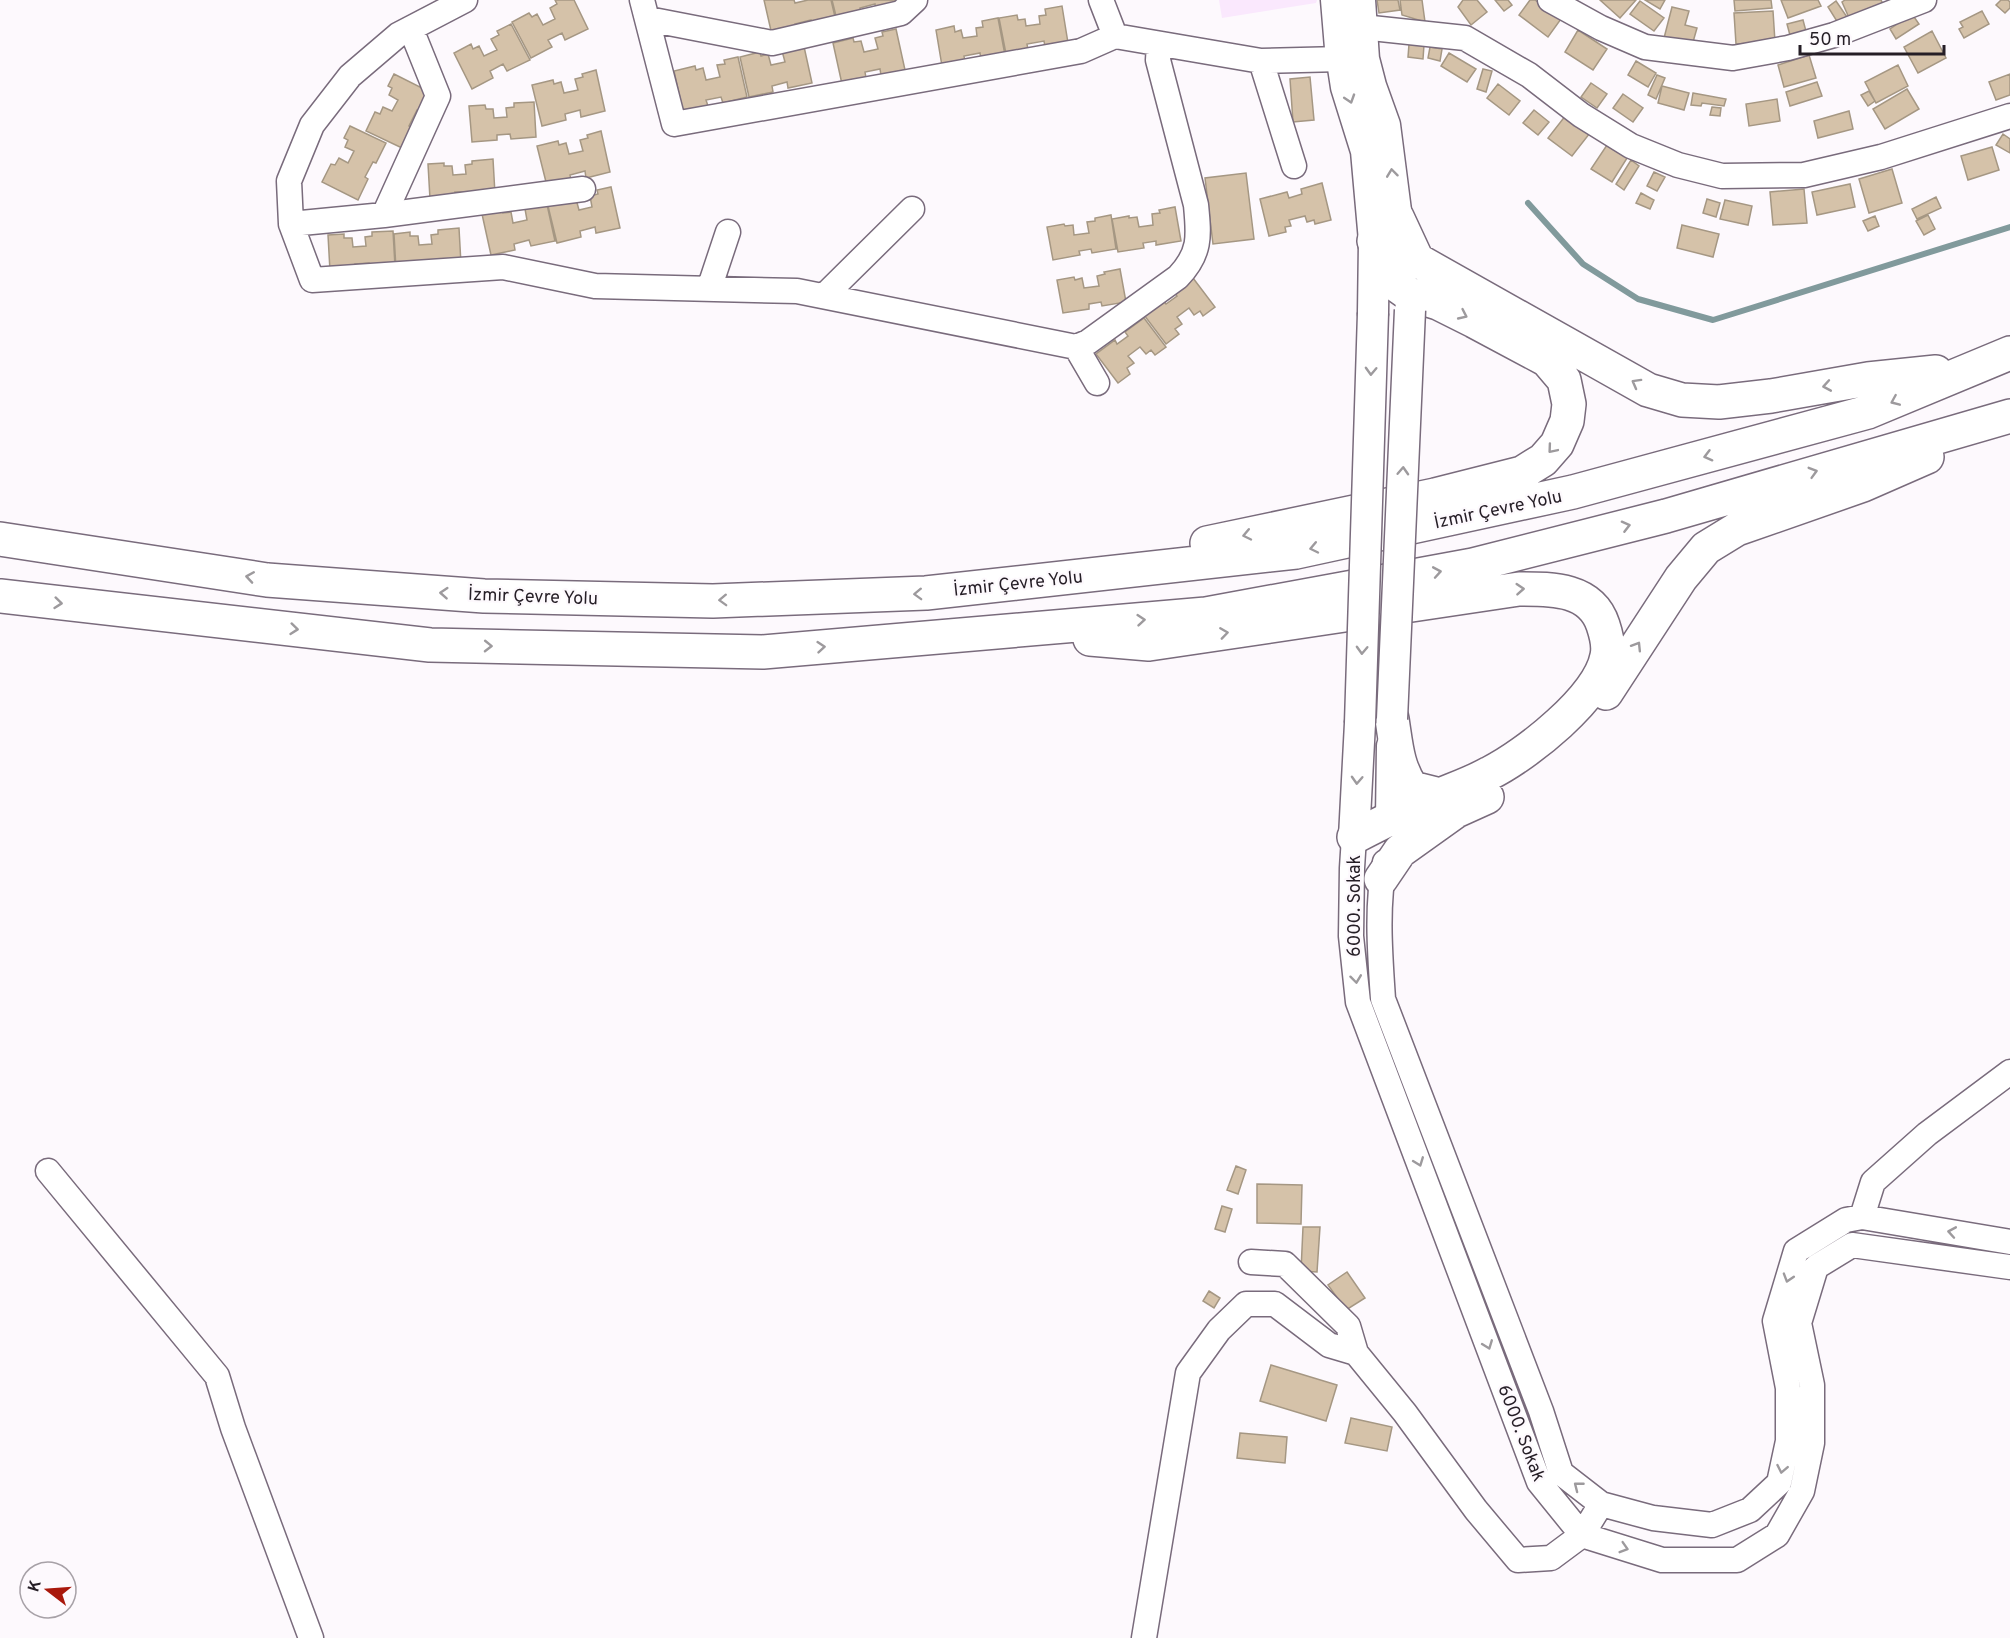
<svg xmlns="http://www.w3.org/2000/svg" width="2010" height="1638" viewBox="0 0 2010 1638" font-family="Overpass,sans-serif">
<style>
.built{fill:#fae8fd}
.lines{fill:none;stroke-linecap:round;stroke-linejoin:round}
.stream{stroke:#819a9c;stroke-width:6}
.building{fill:#d5c2a9;stroke:#a59783;stroke-width:1.5}
.minor-casing{stroke:#796b7c;stroke-width:27}
.major-casing{stroke:#796b7c;stroke-width:33}
.highway-casing{stroke:#796b7c;stroke-width:36}
.minor{stroke:#fff;stroke-width:24}
.major{stroke:#fff;stroke-width:30}
.highway{stroke:#fff;stroke-width:33}
.major-bridge-casing{stroke:#796b7c;stroke-width:33;stroke-linecap:butt}
.major-bridge{stroke:#fff;stroke-width:30}
.oneway{stroke:#9d9a9d}
.labels{text-anchor:middle;stroke-width:4.5;stroke-linejoin:round;paint-order:stroke}
.street-label{font-size:18px;fill:#251e26;stroke:#fdf9fd}
</style>
<rect width="100%" height="100%" fill="#fdf9fd"/>
<!-- built -->
<path class="built" d="M 1219,0 L 1317,0 L 1316,3 L 1222,18 Z"/>
<g class="lines">
<!-- stream -->
<path class="stream" d="M 1528,203 L 1583,264 L 1638,299 L 1713,320 L 2010,227"/>
</g>
<!-- building -->
<path class="building" d="M 555,0 L 574,0 L 588,29 L 565,40 L 562,33 L 548,40 L 552,47 L 531,58 L 512,22 L 529,13 L 532,17 L 537,14 L 543,25 L 555,19 L 550,8 L 557,4 Z
M 764,0 L 794,0 L 795,3 L 808,0 L 831,0 L 836,21 L 812,26 L 811,20 L 795,24 L 797,30 L 772,35 Z
M 832,0 L 899,0 L 900,5 L 876,11 L 875,4 L 860,8 L 861,14 L 837,20 Z
M 1377,0 L 1398,0 L 1400,10 L 1379,13 Z
M 1400,0 L 1422,0 L 1425,22 L 1402,15 Z
M 1463,0 L 1477,0 L 1487,12 L 1471,25 L 1458,7 Z
M 1495,0 L 1508,0 L 1512,5 L 1504,11 Z
M 1530,0 L 1535,0 L 1561,19 L 1548,37 L 1519,15 Z
M 1600,0 L 1636,0 L 1620,18 Z
M 1645,0 L 1665,0 L 1660,9 Z
M 1734,0 L 1771,0 L 1772,8 L 1735,11 Z
M 1781,0 L 1818,0 L 1821,6 L 1788,18 Z
M 1845,0 L 1881,0 L 1883,4 L 1850,20 L 1842,2 Z
M 2001,0 L 2008,0 L 2010,2 L 2010,8 L 2005,13 L 1996,5 Z
M 1640,1 L 1664,18 L 1654,31 L 1630,14 Z
M 1836,1 L 1847,17 L 1838,23 L 1828,7 Z
M 1062,6 L 1068,43 L 1045,47 L 1044,41 L 1027,44 L 1028,50 L 1006,54 L 999,18 L 1017,15 L 1018,20 L 1025,19 L 1026,26 L 1040,24 L 1039,16 L 1046,15 L 1045,9 Z
M 1672,7 L 1689,11 L 1685,25 L 1697,28 L 1691,49 L 1663,42 Z
M 1773,11 L 1775,42 L 1736,44 L 1734,13 Z
M 1982,11 L 1989,24 L 1964,38 L 1959,29 L 1963,27 L 1960,22 Z
M 1912,14 L 1919,24 L 1896,39 L 1890,29 Z
M 998,18 L 1005,55 L 981,59 L 980,53 L 964,56 L 965,62 L 942,66 L 936,30 L 954,26 L 955,32 L 961,30 L 963,38 L 977,36 L 976,28 L 983,27 L 982,21 Z
M 1803,20 L 1807,35 L 1791,39 L 1787,24 Z
M 511,24 L 530,60 L 507,71 L 503,64 L 490,71 L 493,78 L 472,89 L 454,53 L 471,44 L 473,49 L 479,46 L 484,56 L 497,50 L 491,39 L 499,35 L 497,31 Z
M 896,29 L 905,70 L 881,75 L 880,69 L 865,72 L 866,78 L 842,84 L 833,43 L 853,38 L 854,42 L 861,41 L 864,52 L 878,49 L 875,38 L 883,36 L 882,32 Z
M 1578,30 L 1607,49 L 1593,70 L 1565,52 Z
M 1932,31 L 1946,58 L 1918,73 L 1904,47 Z
M 803,42 L 812,83 L 788,88 L 787,82 L 772,86 L 773,92 L 749,97 L 740,57 L 760,52 L 761,56 L 768,54 L 771,65 L 785,62 L 782,51 Z
M 1409,44 L 1424,45 L 1423,59 L 1408,57 Z
M 1430,47 L 1442,49 L 1440,61 L 1428,58 Z
M 1449,53 L 1476,69 L 1467,82 L 1441,66 Z
M 1809,55 L 1816,78 L 1784,87 L 1778,65 Z
M 738,57 L 747,97 L 723,103 L 721,97 L 706,100 L 708,106 L 683,112 L 674,71 L 695,66 L 696,70 L 703,68 L 706,80 L 720,77 L 717,65 L 725,64 L 724,60 Z
M 1636,61 L 1656,73 L 1648,87 L 1628,75 Z
M 1898,65 L 1908,86 L 1876,103 L 1865,82 Z
M 1483,69 L 1492,71 L 1486,92 L 1477,89 Z
M 596,70 L 605,111 L 581,117 L 580,110 L 565,114 L 566,120 L 542,126 L 532,85 L 553,80 L 554,84 L 561,82 L 564,93 L 578,90 L 575,79 L 583,77 L 582,74 Z
M 394,74 L 430,92 L 420,112 L 417,110 L 409,126 L 413,128 L 402,148 L 366,131 L 375,112 L 380,114 L 383,107 L 392,111 L 398,100 L 389,95 L 392,88 L 388,86 Z
M 2010,74 L 2010,95 L 1996,100 L 1989,82 Z
M 1657,75 L 1665,78 L 1656,99 L 1648,95 Z
M 1310,77 L 1314,120 L 1293,122 L 1290,79 Z
M 1817,82 L 1822,96 L 1790,106 L 1786,92 Z
M 1591,83 L 1607,94 L 1597,108 L 1581,97 Z
M 1498,84 L 1520,101 L 1509,115 L 1487,98 Z
M 1662,86 L 1689,93 L 1684,110 L 1658,103 Z
M 1907,89 L 1919,109 L 1885,129 L 1873,109 Z
M 1869,91 L 1875,101 L 1868,106 L 1861,95 Z
M 1693,93 L 1726,99 L 1724,106 L 1702,103 L 1701,106 L 1691,105 Z
M 1623,94 L 1643,108 L 1633,122 L 1613,108 Z
M 1777,99 L 1780,121 L 1749,126 L 1746,104 Z
M 534,102 L 536,137 L 511,139 L 510,134 L 497,135 L 497,140 L 472,142 L 469,106 L 485,105 L 486,109 L 493,109 L 494,118 L 507,117 L 506,108 L 514,107 L 514,103 Z
M 1712,107 L 1721,108 L 1720,116 L 1710,115 Z
M 1534,110 L 1549,122 L 1538,135 L 1523,123 Z
M 1849,111 L 1853,129 L 1818,138 L 1814,121 Z
M 1566,115 L 1590,133 L 1572,156 L 1548,138 Z
M 350,126 L 386,143 L 376,163 L 373,162 L 365,177 L 368,179 L 358,200 L 322,182 L 331,164 L 335,165 L 339,158 L 348,163 L 354,151 L 345,147 L 348,140 L 344,138 Z
M 601,131 L 610,172 L 586,178 L 585,171 L 570,175 L 571,181 L 547,186 L 537,146 L 558,141 L 559,145 L 566,143 L 569,154 L 583,151 L 580,140 L 588,138 L 587,135 Z
M 2003,134 L 2010,139 L 2010,153 L 1996,145 Z
M 1609,142 L 1629,155 L 1612,182 L 1591,169 Z
M 1992,147 L 1999,170 L 1968,180 L 1961,156 Z
M 493,159 L 495,194 L 469,196 L 469,192 L 455,192 L 456,197 L 430,199 L 428,164 L 444,163 L 444,166 L 452,166 L 453,175 L 466,174 L 465,165 L 472,164 L 472,161 Z
M 1631,160 L 1639,166 L 1624,190 L 1616,184 Z
M 1892,169 L 1902,203 L 1869,213 L 1859,179 Z
M 1654,172 L 1665,177 L 1657,191 L 1647,186 Z
M 1246,173 L 1254,239 L 1213,244 L 1205,178 Z
M 1322,183 L 1331,220 L 1315,224 L 1314,220 L 1307,222 L 1305,216 L 1289,220 L 1291,226 L 1285,227 L 1286,232 L 1269,236 L 1260,199 L 1287,192 L 1289,198 L 1302,194 L 1301,189 Z
M 1850,184 L 1855,207 L 1817,215 L 1812,192 Z
M 611,187 L 620,228 L 596,233 L 595,227 L 580,231 L 581,237 L 557,243 L 547,202 L 576,199 L 579,210 L 592,207 L 590,196 L 598,194 L 597,190 Z
M 1804,189 L 1807,223 L 1773,225 L 1770,192 Z
M 1641,193 L 1654,200 L 1650,209 L 1636,203 Z
M 1936,197 L 1941,208 L 1917,219 L 1912,209 Z
M 1707,199 L 1720,203 L 1716,217 L 1703,213 Z
M 546,200 L 555,241 L 531,246 L 529,240 L 514,244 L 515,250 L 491,255 L 482,214 L 503,210 L 503,213 L 511,212 L 513,223 L 527,220 L 525,209 Z
M 1725,200 L 1752,206 L 1748,225 L 1720,219 Z
M 1175,207 L 1181,241 L 1156,245 L 1156,241 L 1143,243 L 1144,248 L 1118,252 L 1112,219 L 1129,216 L 1129,218 L 1137,217 L 1139,227 L 1153,225 L 1152,214 L 1160,213 L 1159,210 Z
M 1111,215 L 1116,249 L 1092,253 L 1091,249 L 1079,251 L 1080,255 L 1053,260 L 1047,227 L 1064,224 L 1065,226 L 1073,225 L 1074,235 L 1089,233 L 1087,222 L 1095,221 L 1095,218 Z
M 1928,215 L 1935,229 L 1924,235 L 1916,221 Z
M 1875,216 L 1879,226 L 1868,231 L 1863,221 Z
M 1682,225 L 1719,234 L 1713,257 L 1677,248 Z
M 459,228 L 461,264 L 396,269 L 394,234 L 410,232 L 410,236 L 418,236 L 419,245 L 432,244 L 431,235 L 438,234 L 438,230 Z
M 393,231 L 395,266 L 369,268 L 369,263 L 355,264 L 356,269 L 330,271 L 328,235 L 344,234 L 344,238 L 352,238 L 353,247 L 366,246 L 365,237 L 372,236 L 372,232 Z
M 1120,269 L 1126,302 L 1102,306 L 1101,302 L 1089,304 L 1089,309 L 1063,313 L 1057,280 L 1074,277 L 1075,280 L 1082,278 L 1084,288 L 1099,286 L 1097,276 L 1105,274 L 1104,272 Z
M 1193,278 L 1215,307 L 1203,316 L 1200,311 L 1194,315 L 1189,308 L 1177,317 L 1182,324 L 1175,329 L 1179,334 L 1166,344 L 1144,315 L 1163,300 L 1166,304 L 1177,296 L 1174,292 Z
M 1144,318 L 1166,347 L 1155,355 L 1151,350 L 1146,354 L 1140,347 L 1128,356 L 1134,363 L 1127,368 L 1130,374 L 1118,383 L 1096,354 L 1115,340 L 1117,344 L 1128,336 L 1125,332 Z
M 1236,1166 L 1246,1170 L 1238,1194 L 1227,1190 Z
M 1257,1184 L 1302,1185 L 1301,1224 L 1257,1223 Z
M 1222,1206 L 1232,1209 L 1225,1232 L 1215,1229 Z
M 1303,1227 L 1320,1227 L 1317,1272 L 1301,1271 Z
M 1347,1272 L 1365,1298 L 1346,1310 L 1328,1285 Z
M 1209,1291 L 1220,1298 L 1214,1308 L 1203,1301 Z
M 1271,1365 L 1337,1385 L 1326,1421 L 1260,1401 Z
M 1351,1418 L 1392,1427 L 1387,1451 L 1345,1443 Z
M 1240,1433 L 1287,1437 L 1285,1463 L 1237,1458 Z"/>
<g class="lines">
<defs>
<path id="minor" d="M 465,0 L 398,35 L 350,76 L 312,125 L 289,181 L 291,224 L 312,280 L 503,267 L 595,286 L 797,291 L 1076,347 L 1088,342 L 1178,277 C 1201,253 1199,236 1196,205 L 1158,60 L 1159,44
M 642,0 L 674,124 L 1081,51 L 1115,36
M 1101,0 L 1115,36 L 1261,61 L 1294,166
M 1550,0 L 1601,28 L 1645,47 L 1733,58 L 1788,48 L 1834,35 L 1924,0
M 648,19 L 772,43 L 901,13 L 915,0
M 1362,27 L 1465,38 L 1529,75 L 1581,115 L 1631,146 L 1678,165 L 1722,176 L 1804,175 L 1881,157 L 2010,116
M 1261,61 L 1342,59
M 384,215 L 438,96 L 411,29
M 291,224 L 384,215 L 583,189
M 709,289 L 728,232
M 824,296 L 912,209
M 1076,347 L 1097,383
M 1354,837 L 1352,868 L 1351,936 L 1358,1002 L 1539,1482 L 1582,1535 L 1662,1560 L 1737,1560 L 1777,1535 L 1802,1491 L 1812,1443 L 1812,1385 L 1799,1323 L 1816,1267 L 1852,1245 L 2010,1267
M 1385,862 C 1376,905 1380,955 1383,999 L 1541,1411 L 1561,1473 L 1601,1504 L 1653,1518 L 1712,1525 L 1750,1510 L 1779,1483 L 1788,1441 L 1788,1388 L 1775,1321 L 1796,1251 L 1846,1220 L 1862,1217 L 2010,1242
M 48,1171 L 217,1376 L 233,1428 L 311,1638
M 1862,1217 L 1873,1182 L 1927,1134 L 2010,1072
M 1251,1262 L 1285,1264 L 1348,1326 L 1356,1353 L 1405,1413 L 1476,1510 L 1518,1560 L 1551,1558 L 1582,1535 L 1601,1504
M 1144,1638 L 1188,1373 L 1219,1330 L 1246,1304 L 1275,1304 L 1329,1345 L 1356,1353"/>
<path id="major" d="M 1336,0 L 1340,48 L 1346,87 L 1366,151 L 1374,241 L 1373,313
M 1360,0 L 1364,59 L 1371,86 L 1385,125 L 1400,242
M 1391,818 L 1392,746
M 1354,837 L 1360,723"/>
<path id="highway" d="M 1397,217 L 1417,260 L 1648,390 L 1682,400 L 1719,402 L 1771,396 L 1868,379 L 1936,372
M 0,539 L 267,580 L 484,596 L 713,601 L 926,593 L 1296,552 L 1573,492 L 1868,412 L 2010,353
M 1207,543 L 1435,495 L 1522,473 L 1543,460 L 1557,444 L 1567,421 L 1569,404 L 1564,380 L 1547,360 L 1474,321 L 1438,303 L 1409,294 L 1395,284 L 1374,241
M 0,596 L 430,645 L 763,652 L 1206,614 L 1473,565 L 1666,516 L 2010,416
M 1090,639 L 1149,644 L 1519,589 C 1551,589 1591,588 1603,625 C 1606,634 1609,647 1607,656 C 1599,698 1526,755 1490,773 C 1474,782 1457,788 1440,795 C 1411,808 1383,822 1354,837
M 1606,693 L 1681,578 L 1706,548 L 1737,529 L 1863,485 L 1927,457
M 1392,719 C 1396,744 1397,767 1412,788 L 1440,795
M 1381,879 L 1400,851 L 1456,811 L 1487,797"/>
</defs>
<!-- minor casing -->
<use href="#minor" class="minor-casing"/>
<!-- major casing -->
<use href="#major" class="major-casing"/>
<!-- highway casing -->
<use href="#highway" class="highway-casing"/>
<!-- minor -->
<use href="#minor" class="minor"/>
<!-- major -->
<use href="#major" class="major"/>
<!-- highway -->
<use href="#highway" class="highway"/>
<defs>
<path id="major-bridge" d="M 1392,719 L 1410,310
M 1360,723 L 1373,313"/>
</defs>
<!-- major-bridge casing -->
<use href="#major-bridge" class="major-bridge-casing"/>
<!-- major-bridge -->
<use href="#major-bridge" class="major-bridge"/>
</g>
<!-- one-way arrows -->
<defs><path id="oneway-chevron" d="M-2-3.5L2.5 0L-2 3.5" fill="none" stroke-width="1.6" stroke-linecap="round" stroke-linejoin="round" transform="scale(1.5)"/></defs>
<g class="oneway">
<use href="#oneway-chevron" transform="translate(1350 99) rotate(72)"/>
<use href="#oneway-chevron" transform="translate(1392 173) rotate(-97)"/>
<use href="#oneway-chevron" transform="translate(1463 315) rotate(25)"/>
<use href="#oneway-chevron" transform="translate(1371 371) rotate(92)"/>
<use href="#oneway-chevron" transform="translate(1636 383) rotate(-151)"/>
<use href="#oneway-chevron" transform="translate(1827 386) rotate(170)"/>
<use href="#oneway-chevron" transform="translate(1895 401) rotate(157)"/>
<use href="#oneway-chevron" transform="translate(1552 449) rotate(130)"/>
<use href="#oneway-chevron" transform="translate(1708 456) rotate(165)"/>
<use href="#oneway-chevron" transform="translate(1403 471) rotate(-87)"/>
<use href="#oneway-chevron" transform="translate(1813 472) rotate(-16)"/>
<use href="#oneway-chevron" transform="translate(1626 526) rotate(-14)"/>
<use href="#oneway-chevron" transform="translate(1247 535) rotate(168)"/>
<use href="#oneway-chevron" transform="translate(1314 548) rotate(168)"/>
<use href="#oneway-chevron" transform="translate(1437 572) rotate(-10)"/>
<use href="#oneway-chevron" transform="translate(250 577) rotate(-171)"/>
<use href="#oneway-chevron" transform="translate(1520 589) rotate(-4)"/>
<use href="#oneway-chevron" transform="translate(444 593) rotate(-176)"/>
<use href="#oneway-chevron" transform="translate(918 594) rotate(178)"/>
<use href="#oneway-chevron" transform="translate(723 600) rotate(178)"/>
<use href="#oneway-chevron" transform="translate(58 603) rotate(6)"/>
<use href="#oneway-chevron" transform="translate(1141 620) rotate(-5)"/>
<use href="#oneway-chevron" transform="translate(294 629) rotate(6)"/>
<use href="#oneway-chevron" transform="translate(1224 633) rotate(-8)"/>
<use href="#oneway-chevron" transform="translate(488 646) rotate(1)"/>
<use href="#oneway-chevron" transform="translate(1637 646) rotate(-58)"/>
<use href="#oneway-chevron" transform="translate(821 647) rotate(-5)"/>
<use href="#oneway-chevron" transform="translate(1362 650) rotate(92)"/>
<use href="#oneway-chevron" transform="translate(1357 780) rotate(93)"/>
<use href="#oneway-chevron" transform="translate(1356 979) rotate(83)"/>
<use href="#oneway-chevron" transform="translate(1419 1162) rotate(69)"/>
<use href="#oneway-chevron" transform="translate(1952 1232) rotate(-170)"/>
<use href="#oneway-chevron" transform="translate(1788 1278) rotate(107)"/>
<use href="#oneway-chevron" transform="translate(1488 1345) rotate(69)"/>
<use href="#oneway-chevron" transform="translate(1782 1469) rotate(101)"/>
<use href="#oneway-chevron" transform="translate(1578 1486) rotate(-142)"/>
<use href="#oneway-chevron" transform="translate(1624 1548) rotate(17)"/>
</g>
<g class="labels">
<!-- street labels -->
<g class="street-label">
<text transform="translate(1498 509) rotate(-12)" y="6">İzmir Çevre Yolu</text>
<text transform="translate(1018 583) rotate(-6)" y="6">İzmir Çevre Yolu</text>
<text transform="translate(533 596) rotate(2)" y="6">İzmir Çevre Yolu</text>
<text transform="translate(1354 906) rotate(-90)" y="6">6000. Sokak</text>
<text transform="translate(1522 1433) rotate(69)" y="6">6000. Sokak</text>
</g>
</g>
<!-- north arrow -->
<g transform="translate(48 1590) rotate(287)"><circle r="28" fill="#fdf9fd" stroke="#a7a1a7" stroke-width="1.5"/>
<path d="M0-4.5L10 22L0 15L-10 22Z" fill="#a9180c"/>
<text y="-9" font-size="16" font-weight="bold" text-anchor="middle" fill="#251e26">K</text>
</g>
<!-- scale -->
<path d="M1800 45v9h144v-9" fill="none" stroke="#251e26" stroke-width="3"/>
<text x="1809" y="45" font-size="18" fill="#251e26" stroke="#fdf9fd" stroke-width="4.5" paint-order="stroke">50 m</text>
</svg>
